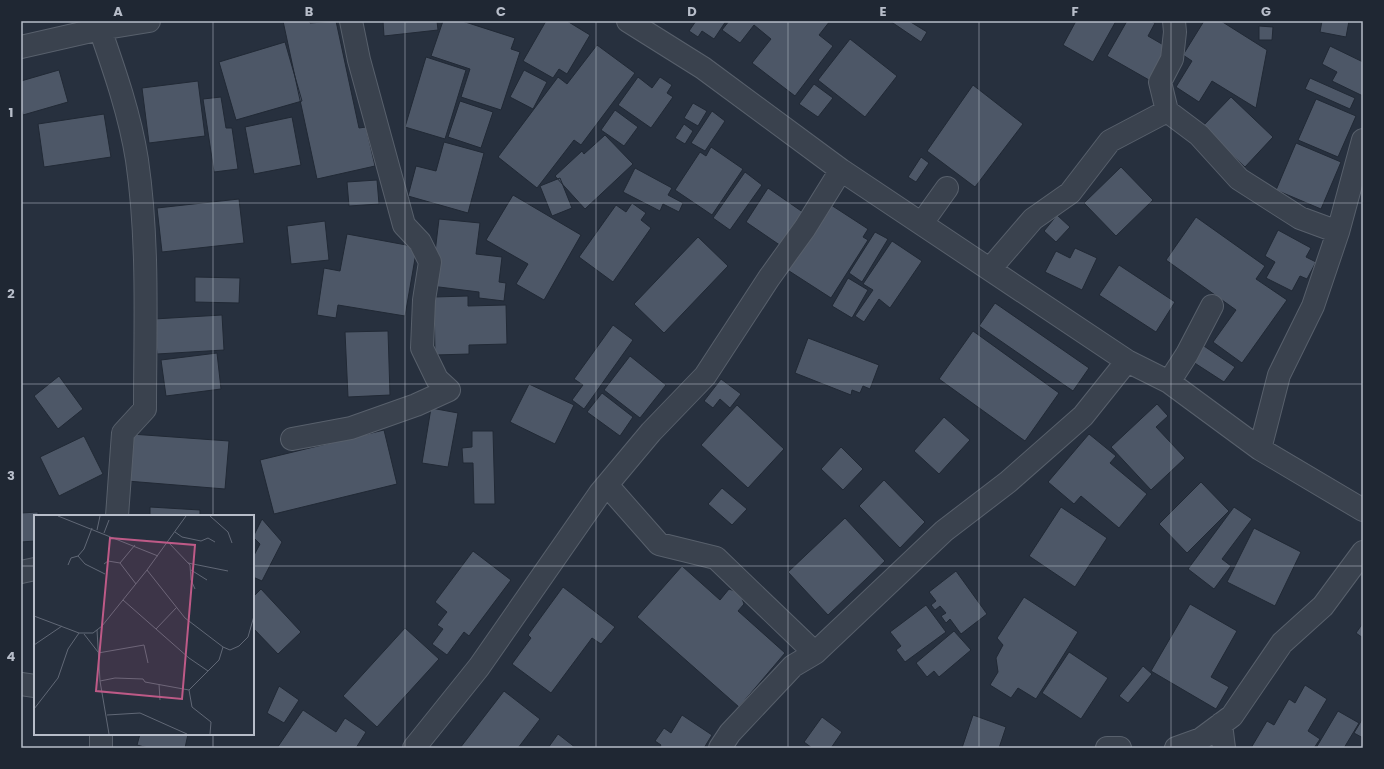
<svg xmlns="http://www.w3.org/2000/svg" width="1384" height="769" viewBox="0 0 1384 769" font-family="Poppins,sans-serif">
<style>
.building{fill:#4d5767;stroke:#212935}
.lines{fill:none;stroke-linecap:round;stroke-linejoin:round}
.minor-casing{stroke:#58606c;stroke-width:24}
.minor{stroke:#3a424e;stroke-width:22}
.grid{fill:none;stroke:#b7bdc9;stroke-width:1;stroke-opacity:0.55}
.inset-road{fill:none;stroke:#616876;stroke-width:1}
.view{fill:#be5a87;fill-opacity:0.15;stroke:#be5a87;stroke-width:2}
.inset-edge{fill:none;stroke:#b7bdc9;stroke-width:2}
.neatline{fill:none;stroke:#b7bdc9;stroke-width:1.5}
.grid-label{font-size:13px;text-anchor:middle;font-weight:bold;fill:#b7bdc9}
</style>
<rect width="100%" height="100%" fill="#27303e"/>
<!-- building -->
<path class="building" d="M 283,21 L 309,21 L 310,23 L 336,21 L 359,128 L 366,127 L 375,166 L 317,179 Z
M 383,21 L 437,21 L 438,30 L 384,36 Z
M 443,21 L 462,21 L 515,38 L 511,49 L 520,52 L 501,110 L 461,97 L 470,69 L 431,56 Z
M 546,21 L 567,21 L 590,35 L 567,74 L 559,69 L 553,78 L 523,61 Z
M 696,21 L 726,21 L 714,39 L 702,31 L 698,37 L 689,31 Z
M 729,21 L 830,21 L 819,35 L 833,46 L 795,96 L 752,63 L 771,39 L 754,25 L 740,43 L 722,30 Z
M 890,21 L 909,21 L 927,32 L 921,42 Z
M 1076,21 L 1116,21 L 1093,62 L 1063,45 Z
M 1127,21 L 1151,21 L 1155,23 L 1148,36 L 1167,47 L 1149,80 L 1107,56 Z
M 1204,21 L 1221,21 L 1267,50 L 1256,108 L 1212,81 L 1199,102 L 1176,87 L 1192,61 L 1183,55 Z
M 1322,21 L 1349,21 L 1346,37 L 1320,32 Z
M 1259,26 L 1273,27 L 1272,40 L 1259,40 Z
M 850,39 L 897,76 L 865,117 L 818,80 Z
M 285,42 L 302,101 L 236,120 L 219,62 Z
M 597,45 L 635,73 L 581,145 L 574,140 L 537,188 L 498,157 L 558,77 L 567,84 Z
M 1330,46 L 1363,62 L 1363,96 L 1332,81 L 1337,72 L 1322,64 Z
M 426,57 L 466,70 L 445,139 L 405,127 Z
M 59,70 L 68,102 L 23,115 L 21,108 L 21,81 Z
M 524,70 L 547,82 L 533,109 L 510,97 Z
M 638,77 L 652,88 L 660,77 L 672,85 L 667,93 L 673,97 L 651,128 L 618,105 Z
M 1310,78 L 1355,98 L 1350,109 L 1305,89 Z
M 198,81 L 205,136 L 149,143 L 142,88 Z
M 814,84 L 833,98 L 818,117 L 799,104 Z
M 973,85 L 1023,124 L 975,187 L 927,151 Z
M 221,97 L 226,128 L 232,128 L 238,169 L 214,172 L 203,99 Z
M 1231,97 L 1273,137 L 1245,167 L 1202,127 Z
M 1316,99 L 1356,116 L 1338,157 L 1298,140 Z
M 460,101 L 493,112 L 481,148 L 448,137 Z
M 693,103 L 707,111 L 698,126 L 684,118 Z
M 615,110 L 638,127 L 624,146 L 601,130 Z
M 712,111 L 725,121 L 705,151 L 691,143 Z
M 104,114 L 111,157 L 44,167 L 38,124 Z
M 292,117 L 301,165 L 254,174 L 245,127 Z
M 684,124 L 693,131 L 685,144 L 675,138 Z
M 605,135 L 633,164 L 585,209 L 555,176 L 582,151 L 584,154 Z
M 444,142 L 484,153 L 468,213 L 408,196 L 416,166 L 436,171 Z
M 1296,143 L 1341,162 L 1321,209 L 1276,190 Z
M 711,147 L 743,169 L 712,215 L 675,190 L 700,152 L 706,156 Z
M 921,157 L 929,163 L 916,182 L 908,177 Z
M 1121,167 L 1153,200 L 1116,236 L 1084,203 Z
M 635,168 L 672,188 L 668,195 L 683,203 L 679,212 L 663,204 L 660,211 L 623,192 Z
M 745,172 L 762,185 L 730,230 L 713,218 Z
M 560,178 L 572,208 L 552,216 L 540,186 Z
M 377,180 L 379,204 L 349,206 L 347,182 Z
M 768,188 L 807,215 L 784,248 L 746,222 Z
M 513,195 L 581,235 L 544,300 L 516,284 L 528,264 L 486,240 Z
M 239,199 L 244,243 L 162,252 L 157,208 Z
M 632,203 L 646,213 L 641,220 L 651,228 L 613,282 L 579,257 L 616,205 L 626,212 Z
M 828,203 L 868,229 L 863,237 L 868,240 L 831,298 L 786,269 Z
M 1057,215 L 1070,227 L 1056,242 L 1044,231 Z
M 1196,217 L 1265,266 L 1256,279 L 1287,300 L 1242,363 L 1213,342 L 1236,310 L 1166,260 Z
M 439,219 L 480,223 L 476,254 L 502,257 L 499,282 L 506,283 L 504,301 L 479,298 L 479,292 L 431,286 Z
M 325,221 L 329,260 L 291,264 L 287,226 Z
M 1278,230 L 1311,248 L 1306,257 L 1316,262 L 1307,279 L 1300,276 L 1292,291 L 1266,278 L 1275,262 L 1265,256 Z
M 875,232 L 888,239 L 862,282 L 849,273 Z
M 347,234 L 417,247 L 405,316 L 338,305 L 336,318 L 317,315 L 324,268 L 340,271 Z
M 698,237 L 728,266 L 664,333 L 634,304 Z
M 892,241 L 922,261 L 890,308 L 879,299 L 864,322 L 855,316 L 873,290 L 863,284 Z
M 1075,248 L 1097,258 L 1082,290 L 1045,272 L 1056,251 L 1070,258 Z
M 1119,265 L 1175,302 L 1156,332 L 1099,295 Z
M 195,277 L 240,278 L 239,303 L 195,302 Z
M 848,278 L 868,290 L 852,318 L 832,306 Z
M 468,296 L 468,306 L 506,305 L 507,344 L 469,345 L 469,354 L 435,355 L 434,297 Z
M 995,303 L 1089,368 L 1073,391 L 979,326 Z
M 222,315 L 224,350 L 157,354 L 154,319 Z
M 613,325 L 633,340 L 584,409 L 572,400 L 583,385 L 574,379 Z
M 388,331 L 390,395 L 348,397 L 345,332 Z
M 973,331 L 1059,393 L 1025,441 L 939,379 Z
M 808,338 L 879,365 L 870,389 L 863,386 L 860,393 L 852,390 L 851,395 L 795,373 Z
M 1201,344 L 1235,367 L 1224,382 L 1190,360 Z
M 217,353 L 221,389 L 166,396 L 161,360 Z
M 630,356 L 666,385 L 640,418 L 604,390 Z
M 59,376 L 83,409 L 58,429 L 34,396 Z
M 721,379 L 741,394 L 730,408 L 720,399 L 713,408 L 704,401 Z
M 529,384 L 574,405 L 555,444 L 510,422 Z
M 602,393 L 633,417 L 620,436 L 587,412 Z
M 1157,404 L 1168,416 L 1156,427 L 1185,458 L 1151,490 L 1111,447 Z
M 737,405 L 784,449 L 748,488 L 701,445 Z
M 431,408 L 458,413 L 448,467 L 422,463 Z
M 944,417 L 970,440 L 939,474 L 914,451 Z
M 384,430 L 397,484 L 274,514 L 260,460 Z
M 472,431 L 493,431 L 495,504 L 474,504 L 473,463 L 463,463 L 462,448 L 472,447 Z
M 131,434 L 229,441 L 225,489 L 127,481 Z
M 1089,434 L 1116,456 L 1110,463 L 1147,494 L 1119,528 L 1081,496 L 1074,504 L 1048,482 Z
M 84,436 L 103,474 L 59,496 L 40,457 Z
M 841,447 L 863,469 L 843,490 L 821,469 Z
M 884,480 L 925,522 L 900,548 L 859,506 Z
M 1201,482 L 1229,511 L 1187,553 L 1159,524 Z
M 722,488 L 747,509 L 732,525 L 708,504 Z
M 150,507 L 200,510 L 200,516 L 150,516 Z
M 1061,507 L 1107,538 L 1075,587 L 1029,556 Z
M 1234,507 L 1252,519 L 1222,559 L 1231,566 L 1214,589 L 1188,569 Z
M 38,512 L 38,516 L 35,516 L 35,541 L 21,542 L 21,513 Z
M 212,513 L 227,516 L 211,516 Z
M 845,518 L 885,561 L 828,615 L 788,572 Z
M 262,519 L 282,542 L 262,581 L 253,577 L 253,557 L 260,544 L 253,537 Z
M 1254,528 L 1301,552 L 1275,606 L 1227,582 Z
M 473,551 L 511,580 L 469,636 L 464,632 L 447,655 L 432,644 L 443,629 L 437,625 L 447,612 L 435,602 Z
M 682,566 L 720,600 L 729,589 L 740,593 L 744,604 L 738,611 L 785,653 L 739,707 L 637,617 Z
M 956,571 L 987,614 L 961,634 L 950,619 L 946,623 L 941,616 L 946,613 L 940,606 L 935,610 L 931,605 L 936,601 L 929,592 Z
M 563,587 L 615,627 L 601,644 L 592,638 L 551,693 L 512,664 L 531,638 L 528,635 Z
M 261,589 L 301,632 L 278,654 L 253,628 L 253,597 Z
M 1024,597 L 1078,632 L 1036,699 L 1018,688 L 1011,698 L 990,685 L 998,672 L 996,658 L 1003,645 L 997,638 Z
M 1190,604 L 1237,631 L 1211,677 L 1229,687 L 1216,709 L 1151,671 Z
M 926,605 L 946,632 L 905,662 L 896,650 L 901,646 L 890,632 Z
M 1363,623 L 1363,638 L 1356,633 Z
M 405,628 L 439,659 L 377,727 L 343,696 Z
M 954,631 L 971,650 L 939,677 L 934,671 L 927,677 L 916,663 Z
M 1069,652 L 1108,678 L 1081,719 L 1042,693 Z
M 1143,666 L 1152,674 L 1128,703 L 1119,696 Z
M 1305,685 L 1327,699 L 1308,731 L 1320,739 L 1314,748 L 1251,748 L 1267,721 L 1274,725 L 1289,699 L 1295,703 Z
M 279,686 L 299,700 L 284,723 L 267,713 Z
M 504,691 L 540,719 L 518,748 L 460,748 Z
M 303,710 L 336,732 L 345,718 L 366,732 L 356,748 L 277,748 Z
M 1338,711 L 1359,723 L 1344,748 L 1316,748 Z
M 682,715 L 712,735 L 704,748 L 659,748 L 661,745 L 655,741 L 664,728 L 671,733 Z
M 973,715 L 1006,727 L 999,748 L 962,748 Z
M 822,717 L 842,732 L 831,748 L 812,748 L 804,742 Z
M 1363,718 L 1363,738 L 1354,733 Z
M 140,734 L 188,734 L 185,748 L 148,748 L 137,745 Z
M 558,734 L 576,748 L 548,748 Z"/>
<g class="lines">
<defs>
<path id="minor" d="M 628,21 L 703,68 L 841,170 L 1127,361 L 1169,382 L 1260,449 L 1363,510
M 100,29 C 115,72 130,115 137,160 C 149,243 145,327 145,409 L 123,433 L 117,516
M 21,47 L 100,29 L 149,21
M 1167,111 L 1160,82 L 1172,59 L 1175,32 L 1174,21
M 922,223 L 947,188
M 990,269 L 1033,219 L 1070,193 L 1110,141 L 1167,111 L 1199,135 L 1239,179 L 1300,218 L 1338,232
M 1169,382 L 1187,354 L 1212,306
M 292,439 L 351,428 L 416,405 L 449,390 L 437,379 L 422,348 L 424,300 L 430,262 L 420,242 L 404,225 L 359,60 L 351,21
M 1260,449 L 1279,375 L 1313,306 L 1338,232 L 1363,140
M 607,485 L 659,544 L 716,558 L 815,653
M 21,572 L 35,569
M 21,684 L 35,686
M 1221,724 L 1224,748
M 101,734 L 101,748
M 414,748 L 479,667 L 600,493 L 651,432 L 705,376 L 769,278 L 805,228 L 841,170
M 720,748 L 730,733 L 793,666 L 815,653 L 944,531 L 1008,482 L 1083,416 L 1127,361
M 1107,748 L 1120,748
M 1176,748 L 1201,739 L 1232,716 L 1282,643 L 1323,606 L 1363,552"/>
</defs>
<!-- minor casing -->
<use href="#minor" class="minor-casing"/>
<!-- minor -->
<use href="#minor" class="minor"/>
</g>
<!-- grid -->
<path class="grid" d="M 213,21 L 213,516M 405,21 L 405,748M 596,21 L 596,748M 788,21 L 788,748M 979,21 L 979,748M 1171,21 L 1171,748M 21,203 L 1363,203M 21,384 L 1363,384M 21,566 L 35,566M 253,566 L 1363,566M 213,734 L 213,748"/>
<!-- overview -->
<g transform="translate(34 515)">
<rect width="220" height="220" fill="#27303e"/>
<path class="inset-road" d="M 24,1 L 124,41M 176,1 L 194,17 L 198,28M 63,15 L 66,1M 141,17 L 148,22 L 167,26 L 174,23 L 181,27M 70,18 L 75,5M 134,27 L 156,50 L 157,65 L 161,74M 101,30 L 86,48 L 102,69M 44,41 L 51,49 L 71,59M 154,48 L 194,56M 70,49 L 74,46 L 86,48M 34,50 L 37,43 L 44,41 L 50,34 L 58,13M 113,55 L 151,103 L 189,132 L 196,135 L 205,131 L 214,122 L 220,101M 157,55 L 173,65M 89,85 L 155,143 L 174,156M 0,101 L 45,118 L 59,118 L 68,111 L 113,55 L 152,1M 122,114 L 143,92M 63,115 L 66,166 L 75,219M 50,119 L 64,137M 0,130 L 28,111M 64,138 L 110,130 L 114,148M 66,166 L 81,163 L 109,164 L 111,167 L 155,175M 125,169 L 126,185M 0,194 L 24,163 L 34,134 L 45,118M 73,200 L 106,198 L 153,219M 176,219 L 177,207 L 158,192 L 155,175 L 185,145 L 189,132"/>
<path class="view" d="M 76,23 L 161,30 L 148,184 L 62,176 Z"/>
<rect width="220" height="220" class="inset-edge"/>
</g>
<!-- border -->
<rect width="1384" height="769" fill="none" stroke="#1f2733" stroke-width="44"/>
<rect x="22" y="22" width="1340" height="725" class="neatline"/>
<g class="grid-label">
<text x="118" y="16">A</text>
<text x="309" y="16">B</text>
<text x="501" y="16">C</text>
<text x="692" y="16">D</text>
<text x="883" y="16">E</text>
<text x="1075" y="16">F</text>
<text x="1266" y="16">G</text>
<text x="11" y="117">1</text>
<text x="11" y="298">2</text>
<text x="11" y="480">3</text>
<text x="11" y="661">4</text>
</g>
</svg>
